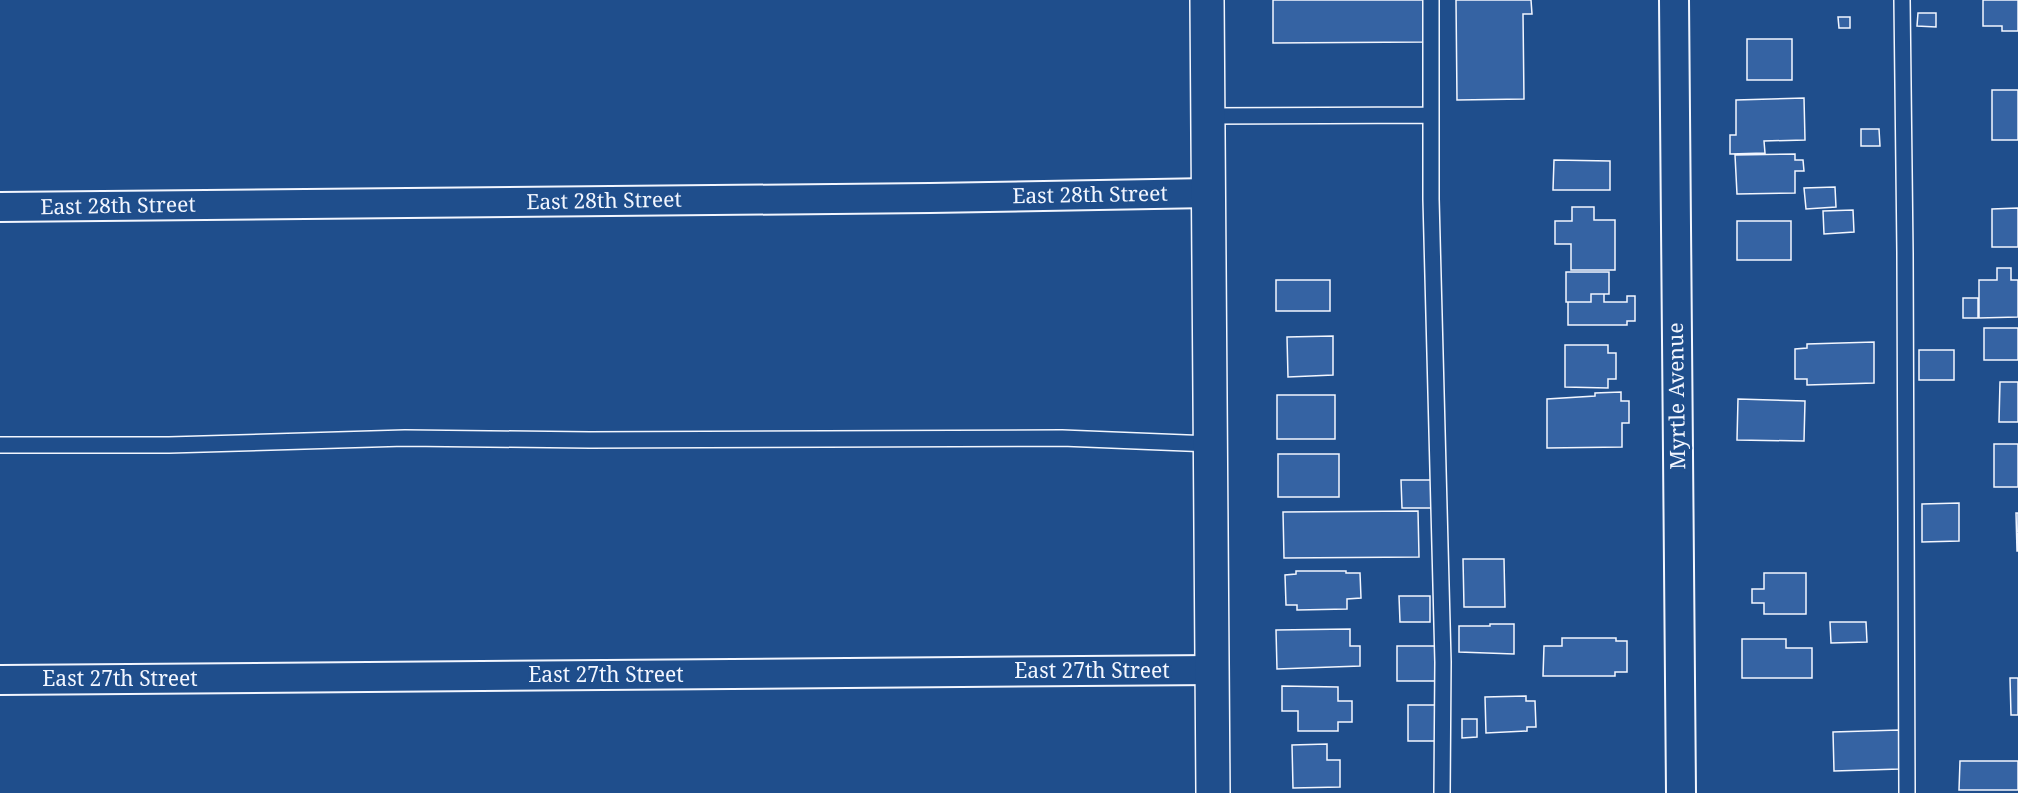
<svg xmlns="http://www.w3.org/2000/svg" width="2018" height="793" viewBox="0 0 2018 793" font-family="'Noto Serif',serif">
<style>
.building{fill:#3563a3;stroke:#f2f6ff;stroke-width:1.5}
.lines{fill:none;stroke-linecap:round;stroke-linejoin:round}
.service-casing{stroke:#f2f6ff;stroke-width:18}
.minor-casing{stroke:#f2f6ff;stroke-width:32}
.primary-casing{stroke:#f2f6ff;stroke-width:36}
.service{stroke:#1f4e8c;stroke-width:15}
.minor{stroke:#1f4e8c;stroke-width:28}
.primary{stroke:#1f4e8c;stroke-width:33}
.labels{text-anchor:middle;stroke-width:4.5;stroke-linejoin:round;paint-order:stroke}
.street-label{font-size:21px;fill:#f2f6ff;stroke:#1f4e8c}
</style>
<rect width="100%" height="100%" fill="#1f4e8c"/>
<!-- building -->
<path class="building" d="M 1273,0 L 1423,0 L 1423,42 L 1273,43 Z
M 1456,0 L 1531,0 L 1532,14 L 1523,14 L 1524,99 L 1457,100 Z
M 1983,0 L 2018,0 L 2018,31 L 2002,31 L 2002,26 L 1983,26 Z
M 1918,13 L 1936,13 L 1936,27 L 1917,26 Z
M 1838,17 L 1850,17 L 1850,28 L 1839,28 Z
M 1747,39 L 1792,39 L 1792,80 L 1747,80 Z
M 1992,90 L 2018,90 L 2018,140 L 1992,140 Z
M 1804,98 L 1805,140 L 1764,141 L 1765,153 L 1730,154 L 1730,135 L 1736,135 L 1736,100 Z
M 1861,129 L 1879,129 L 1880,146 L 1861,146 Z
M 1795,154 L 1795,160 L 1803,160 L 1804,171 L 1795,171 L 1795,193 L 1737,194 L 1735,155 Z
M 1554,160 L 1610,161 L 1610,190 L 1553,190 Z
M 1835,187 L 1836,207 L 1806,209 L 1804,188 Z
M 1572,207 L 1594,207 L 1594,220 L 1615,220 L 1615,270 L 1571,270 L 1571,244 L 1555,244 L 1555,221 L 1572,221 Z
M 2018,208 L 2018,247 L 1992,247 L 1992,209 Z
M 1853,210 L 1854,232 L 1824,234 L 1823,211 Z
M 1737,221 L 1791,221 L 1791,260 L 1737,260 Z
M 1997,268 L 2011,268 L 2011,280 L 2018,280 L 2018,317 L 1979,318 L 1979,280 L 1997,280 Z
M 1566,272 L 1609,272 L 1609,294 L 1591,294 L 1591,302 L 1566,302 Z
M 1276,280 L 1330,280 L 1330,311 L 1276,311 Z
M 1591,294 L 1604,294 L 1604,302 L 1627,302 L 1627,296 L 1635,296 L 1635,321 L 1627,321 L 1627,325 L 1568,325 L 1568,302 L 1591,302 Z
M 1963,298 L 1978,298 L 1978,318 L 1963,318 Z
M 1984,328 L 2018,328 L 2018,360 L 1984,360 Z
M 1333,336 L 1333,375 L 1288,377 L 1287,337 Z
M 1874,342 L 1874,383 L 1807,385 L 1807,379 L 1795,379 L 1795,349 L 1807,348 L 1807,344 Z
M 1565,345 L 1608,345 L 1608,353 L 1616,353 L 1616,379 L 1608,379 L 1608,388 L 1565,387 Z
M 1919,350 L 1954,350 L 1954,380 L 1919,380 Z
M 2000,382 L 2018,382 L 2018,422 L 1999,422 Z
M 1621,392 L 1621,401 L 1629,401 L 1629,423 L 1622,423 L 1622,447 L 1547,448 L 1547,399 L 1595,396 L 1595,393 Z
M 1277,395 L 1335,395 L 1335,439 L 1277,439 Z
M 1738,399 L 1805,401 L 1804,441 L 1737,440 Z
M 1994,444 L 2018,444 L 2018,487 L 1994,487 Z
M 1278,454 L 1339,454 L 1339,497 L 1278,497 Z
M 1401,480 L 1434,480 L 1434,508 L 1402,508 Z
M 1959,503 L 1959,541 L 1922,542 L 1922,504 Z
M 1418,511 L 1419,557 L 1284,558 L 1283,512 Z
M 2016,513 L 2018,513 L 2018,551 L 2017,551 Z
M 1463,559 L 1504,559 L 1505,607 L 1464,607 Z
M 1296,571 L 1346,571 L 1346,573 L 1360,573 L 1361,598 L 1347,599 L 1347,609 L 1297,610 L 1297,605 L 1286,605 L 1285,575 L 1296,574 Z
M 1764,573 L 1806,573 L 1806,614 L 1764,614 L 1764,603 L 1752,603 L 1752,589 L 1764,589 Z
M 1399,596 L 1430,596 L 1430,622 L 1400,622 Z
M 1830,622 L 1866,622 L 1867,642 L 1831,643 Z
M 1490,624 L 1514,624 L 1514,654 L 1459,652 L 1459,626 L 1490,626 Z
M 1350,629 L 1350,646 L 1360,646 L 1360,666 L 1277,669 L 1276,630 Z
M 1562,638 L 1616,638 L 1616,641 L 1627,641 L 1627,672 L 1615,672 L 1615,676 L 1543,676 L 1544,646 L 1562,646 Z
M 1742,639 L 1786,639 L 1786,648 L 1812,648 L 1812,678 L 1742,678 Z
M 1397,646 L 1437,646 L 1437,681 L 1397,681 Z
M 2010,678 L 2018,678 L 2018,715 L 2011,715 Z
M 1282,686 L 1338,687 L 1338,701 L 1352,701 L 1352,722 L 1338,722 L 1338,731 L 1298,731 L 1298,711 L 1282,711 Z
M 1526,696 L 1526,701 L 1535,701 L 1536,727 L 1527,727 L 1527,731 L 1486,733 L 1485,697 Z
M 1408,705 L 1438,705 L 1438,741 L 1408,741 Z
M 1462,719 L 1477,719 L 1477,737 L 1462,738 Z
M 1899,730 L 1900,769 L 1834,771 L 1833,732 Z
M 1327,744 L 1327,760 L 1340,760 L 1340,787 L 1293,788 L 1292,745 Z
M 1960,761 L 2018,761 L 2018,790 L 1959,790 Z"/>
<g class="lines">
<defs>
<path id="service" d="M 1431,0 L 1431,199 L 1443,662 L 1442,793
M 1902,0 L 1905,253 L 1907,793
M 1208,116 L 1431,115
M 0,445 L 169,445 L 405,438 L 590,440 L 1062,438 L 1211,444"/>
<path id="minor" d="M 1674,0 L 1681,793
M 0,207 L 930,198 L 1209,193
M 0,680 L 1213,670"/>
<path id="primary" d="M 1207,0 L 1213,793"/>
</defs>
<!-- service casing -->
<use href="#service" class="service-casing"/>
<!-- minor casing -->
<use href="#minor" class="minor-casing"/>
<!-- primary casing -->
<use href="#primary" class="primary-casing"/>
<!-- service -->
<use href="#service" class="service"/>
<!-- minor -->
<use href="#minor" class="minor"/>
<!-- primary -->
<use href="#primary" class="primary"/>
</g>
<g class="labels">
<!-- street labels -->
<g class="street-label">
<text transform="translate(1090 195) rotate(-1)" y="7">East 28th Street</text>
<text transform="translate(604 201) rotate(-1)" y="7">East 28th Street</text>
<text transform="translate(118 206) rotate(-1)" y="7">East 28th Street</text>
<text transform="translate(1677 396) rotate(-91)" y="7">Myrtle Avenue</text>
<text x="1092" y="678">East 27th Street</text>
<text x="606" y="682">East 27th Street</text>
<text x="120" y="686">East 27th Street</text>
</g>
</g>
</svg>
